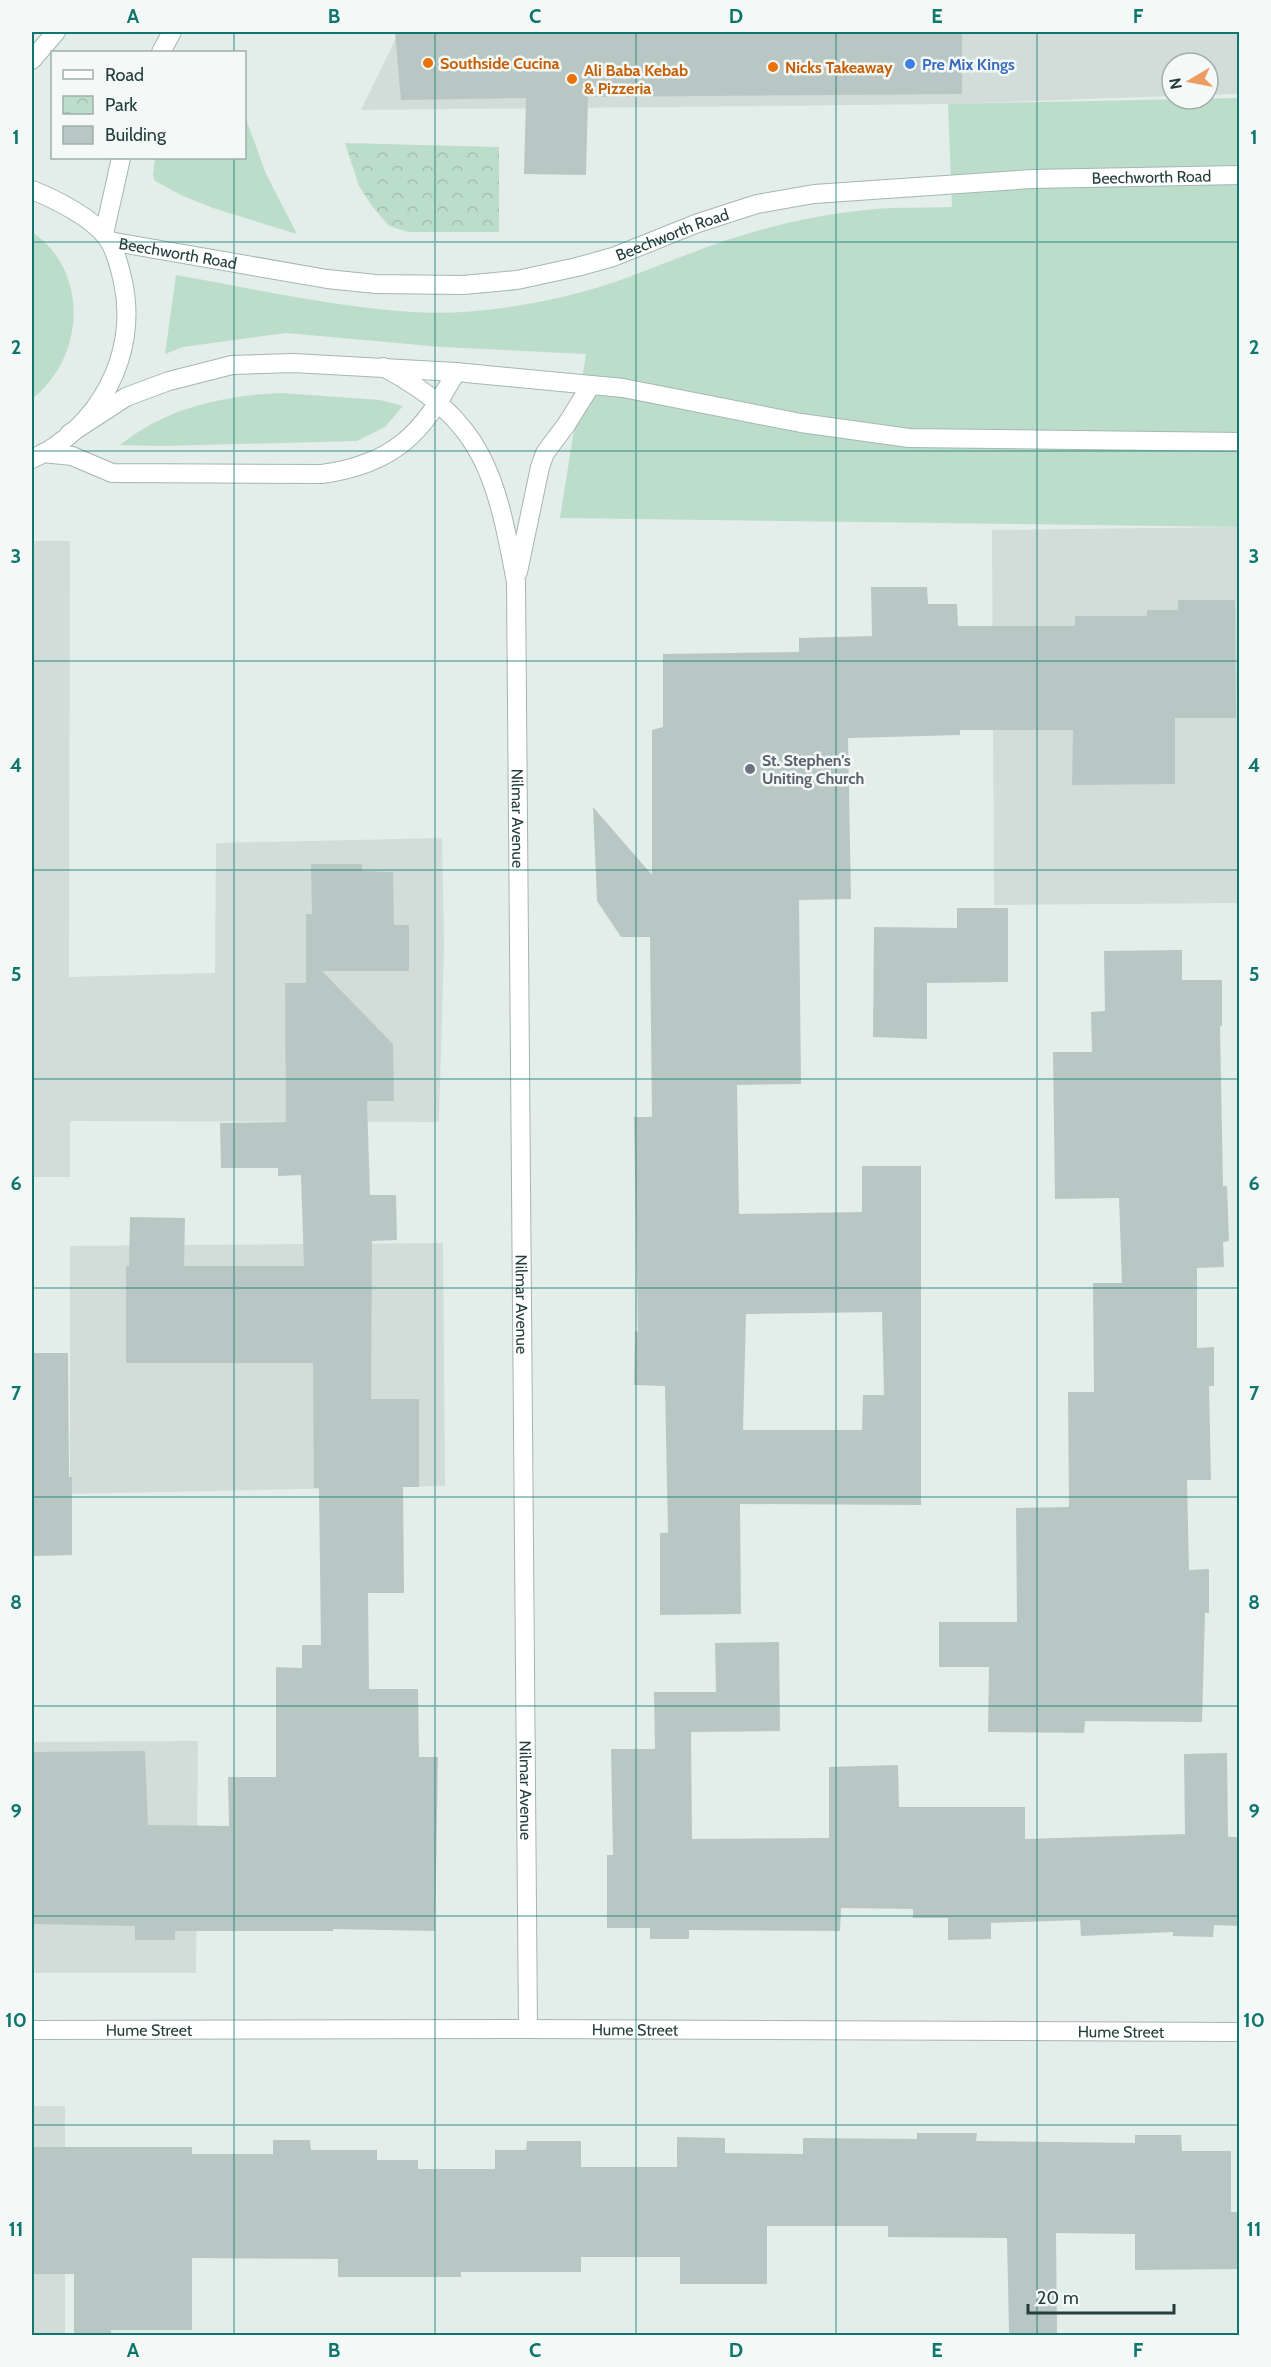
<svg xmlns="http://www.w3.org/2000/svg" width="1271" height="2367" viewBox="0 0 1271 2367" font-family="Cabin,sans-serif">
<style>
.built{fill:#d2dcd9}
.green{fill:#bdddcb}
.park{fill:url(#park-crowns)}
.building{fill:#b9c7c4;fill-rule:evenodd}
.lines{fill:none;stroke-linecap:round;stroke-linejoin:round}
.street-casing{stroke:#a6b5b2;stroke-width:20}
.secondary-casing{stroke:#a2b8b4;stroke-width:20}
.street{stroke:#fff;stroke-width:18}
.secondary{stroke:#fff;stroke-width:18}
.grid{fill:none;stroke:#0f766e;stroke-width:1.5;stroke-opacity:0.55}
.food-dot{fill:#e8710a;stroke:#f4f9f7;stroke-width:2}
.shop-dot{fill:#3f7fe0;stroke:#f4f9f7;stroke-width:2}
.worship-dot{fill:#6b7280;stroke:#f4f9f7;stroke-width:2}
.labels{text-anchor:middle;stroke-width:5;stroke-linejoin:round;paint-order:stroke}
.food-label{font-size:16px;font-weight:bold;fill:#c56008;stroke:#f4f9f7;text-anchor:start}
.shop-label{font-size:16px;font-weight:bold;fill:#366cbe;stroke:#f4f9f7;text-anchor:start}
.street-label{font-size:16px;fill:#233e3b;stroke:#f4f9f7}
.worship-label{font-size:16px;font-weight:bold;fill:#5b616d;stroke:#f4f9f7;text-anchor:start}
.neatline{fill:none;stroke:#0f766e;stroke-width:2}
.grid-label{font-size:20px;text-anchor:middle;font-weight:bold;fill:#0f766e}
</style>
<defs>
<pattern id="park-crowns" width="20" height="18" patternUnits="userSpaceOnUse" patternTransform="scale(1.5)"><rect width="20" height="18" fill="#bdddcb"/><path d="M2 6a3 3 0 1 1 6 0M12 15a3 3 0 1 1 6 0" fill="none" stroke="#a2bfaf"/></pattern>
</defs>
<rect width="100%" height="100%" fill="#e3edea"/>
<!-- built -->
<path class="built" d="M 399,32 L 1239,32 L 1239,94 L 1208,95 L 1208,63 L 1172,63 L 1172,96 L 948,104 L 361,110 Z
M 1239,527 L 1239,903 L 994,905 L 992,530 Z
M 32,541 L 70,541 L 69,977 L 215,973 L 216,843 L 442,838 L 444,945 L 439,1122 L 70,1121 L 70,1177 L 32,1177 Z
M 443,1243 L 445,1486 L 70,1494 L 70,1246 Z
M 198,1741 L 196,1973 L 32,1973 L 32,1742 Z
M 32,2106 L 65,2106 L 65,2335 L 32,2336 Z"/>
<!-- green -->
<path class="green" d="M 1239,98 L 1239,527 L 560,518 L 586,354 L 442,347 L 286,333 L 183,347 L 165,354 L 176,275 C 255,289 333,307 413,312 C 462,315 514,308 562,297 C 623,284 678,255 737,237 C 781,223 828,213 875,209 C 900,207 926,208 952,207 L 948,104 Z
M 245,116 L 266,174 L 297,234 L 213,208 L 183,196 L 155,181 L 153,175 L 155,158 L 244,158 Z
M 32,232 C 90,271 85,358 32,399 Z
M 281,393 L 380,400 L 403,406 L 385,427 L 357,441 L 161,446 L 120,445 C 165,408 225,395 281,393 Z"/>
<!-- park -->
<path class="park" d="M 345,143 L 499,147 L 499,232 L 408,232 L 389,226 L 372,206 L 359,186 Z"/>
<!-- building -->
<path class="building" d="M 395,32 L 962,32 L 962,94 L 588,97 L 586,175 L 524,174 L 526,98 L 401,100 Z
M 871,587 L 927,587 L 928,604 L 957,604 L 958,626 L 1075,626 L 1075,616 L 1147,616 L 1147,610 L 1178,610 L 1178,600 L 1235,600 L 1236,718 L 1175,718 L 1175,784 L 1072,785 L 1073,730 L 960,730 L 960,735 L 848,738 L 851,899 L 799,900 L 801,1084 L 737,1085 L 739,1214 L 862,1212 L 862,1166 L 921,1166 L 921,1505 L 740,1504 L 741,1614 L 660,1615 L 660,1533 L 668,1533 L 665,1386 L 634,1385 L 635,1331 L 638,1332 L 634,1117 L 652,1117 L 650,937 L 621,937 L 597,901 L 593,807 L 652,875 L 652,730 L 663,727 L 663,654 L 799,652 L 799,638 L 872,636 ZM 882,1312 L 884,1395 L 863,1395 L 862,1430 L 743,1430 L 746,1314 Z
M 311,864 L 362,864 L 362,871 L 393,872 L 394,925 L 409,925 L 409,971 L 322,971 L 393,1044 L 394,1101 L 367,1101 L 370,1195 L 396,1195 L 397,1240 L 372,1241 L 371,1399 L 419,1399 L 419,1487 L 403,1487 L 404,1593 L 368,1593 L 369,1689 L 418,1689 L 419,1757 L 438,1757 L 435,1931 L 333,1929 L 333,1931 L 175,1931 L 175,1940 L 135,1940 L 135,1926 L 32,1924 L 32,1752 L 145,1751 L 148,1825 L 229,1826 L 228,1777 L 276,1777 L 276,1667 L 302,1668 L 302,1645 L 321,1645 L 319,1488 L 314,1488 L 313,1363 L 126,1363 L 126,1266 L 129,1266 L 130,1217 L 185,1218 L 184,1266 L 304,1266 L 301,1175 L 278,1176 L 278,1168 L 221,1168 L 220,1123 L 286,1122 L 285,983 L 306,983 L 306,914 L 312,914 Z
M 957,908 L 1008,908 L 1008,982 L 927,983 L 927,1039 L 873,1037 L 874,927 L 957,928 Z
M 1182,950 L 1182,980 L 1222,980 L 1222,1026 L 1220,1026 L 1223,1186 L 1227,1186 L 1229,1241 L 1223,1242 L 1224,1267 L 1197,1268 L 1197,1348 L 1214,1347 L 1214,1386 L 1209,1386 L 1211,1480 L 1187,1480 L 1189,1570 L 1209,1569 L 1209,1613 L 1205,1613 L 1202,1722 L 1085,1721 L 1084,1733 L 988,1732 L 989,1667 L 939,1667 L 939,1622 L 1017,1622 L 1016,1508 L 1069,1507 L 1068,1392 L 1094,1392 L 1093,1283 L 1122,1283 L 1119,1198 L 1055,1199 L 1053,1052 L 1092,1052 L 1091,1012 L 1105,1011 L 1104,951 Z
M 32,1353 L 68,1353 L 69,1477 L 72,1477 L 72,1555 L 32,1556 Z
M 779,1642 L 780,1731 L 691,1732 L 692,1839 L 829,1838 L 829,1767 L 898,1765 L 899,1807 L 1025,1807 L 1025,1839 L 1185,1834 L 1184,1754 L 1227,1753 L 1228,1837 L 1239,1837 L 1239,1926 L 1214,1925 L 1213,1937 L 1173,1936 L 1173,1932 L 1081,1936 L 1080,1920 L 991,1923 L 991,1939 L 948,1940 L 948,1918 L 913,1918 L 913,1909 L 841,1908 L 840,1931 L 689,1930 L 689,1939 L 650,1939 L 650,1928 L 607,1928 L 607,1855 L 613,1855 L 611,1749 L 655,1749 L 654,1692 L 716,1692 L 715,1643 Z
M 917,2133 L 977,2133 L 976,2141 L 1135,2143 L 1135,2135 L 1181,2135 L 1182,2151 L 1231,2151 L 1231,2212 L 1239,2212 L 1239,2269 L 1135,2270 L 1135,2234 L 1056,2233 L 1057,2333 L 1009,2333 L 1007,2238 L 888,2237 L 888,2226 L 767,2226 L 767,2284 L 680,2284 L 680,2257 L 581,2257 L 581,2272 L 461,2272 L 461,2277 L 338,2277 L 338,2259 L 192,2258 L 192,2330 L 111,2330 L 111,2336 L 74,2336 L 74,2274 L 32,2274 L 32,2147 L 192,2147 L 192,2154 L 273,2154 L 273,2140 L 310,2140 L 311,2150 L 377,2150 L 377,2160 L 418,2160 L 418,2169 L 495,2169 L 495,2150 L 526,2150 L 527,2141 L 581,2141 L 581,2167 L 677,2167 L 677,2137 L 725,2138 L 725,2153 L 803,2154 L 803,2138 L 917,2139 Z"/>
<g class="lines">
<defs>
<g id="street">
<path id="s1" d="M 383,367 C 485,421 496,476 516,582 L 528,2029"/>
<path d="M 43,453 L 72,456 L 112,473 L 322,474 C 394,464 422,434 456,372"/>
<path d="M 518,572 L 540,467 L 545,453 L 566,425 L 591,385"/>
<path id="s2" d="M 32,2030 L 528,2029 L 1240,2032"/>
</g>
<g id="secondary">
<path d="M 161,52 L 172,32"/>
<path d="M 32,60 L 56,32"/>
<path d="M 32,190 C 55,199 93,218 108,239 C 116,251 120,268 123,282 C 139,355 98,429 32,459"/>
<path d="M 104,234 L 121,158"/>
<path id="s3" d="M 109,241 L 327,279 L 376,284 L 463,285 L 517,280 L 577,267 L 613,257 L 698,223 L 757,204 L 814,194 L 1032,179 L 1240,175"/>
<path d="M 69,434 L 126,397 L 169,381 L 232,365 L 293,363 L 456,372 L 623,388 L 801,423 L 909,438 L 1240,442"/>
</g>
</defs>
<!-- street casing -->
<use href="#street" class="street-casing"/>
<!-- secondary casing -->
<use href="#secondary" class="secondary-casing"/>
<!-- street -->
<use href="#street" class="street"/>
<!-- secondary -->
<use href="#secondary" class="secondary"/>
</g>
<!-- grid -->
<path class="grid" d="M 234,32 L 234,52M 435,32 L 435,2336M 636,32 L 636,2336M 836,32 L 836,2336M 1037,32 L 1037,2336M 234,158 L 234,2336M 32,242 L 1240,242M 32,451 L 1240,451M 32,661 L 1240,661M 32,870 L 1240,870M 32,1079 L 1240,1079M 32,1288 L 1240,1288M 32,1497 L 1240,1497M 32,1706 L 1240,1706M 32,1916 L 1240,1916M 32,2125 L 1240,2125"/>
<!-- markers -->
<g class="food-dot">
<circle cx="428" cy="63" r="6"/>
<circle cx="773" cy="67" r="6"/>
<circle cx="572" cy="79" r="6"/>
</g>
<circle class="shop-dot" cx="910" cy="64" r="6"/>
<circle class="worship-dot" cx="750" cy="769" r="6"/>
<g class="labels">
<!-- food labels -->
<g class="food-label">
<text x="440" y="69">Southside Cucina</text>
<text x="785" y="73">Nicks Takeaway</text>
<text x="584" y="76">Ali Baba Kebab<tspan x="584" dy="18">&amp; Pizzeria</tspan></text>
</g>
<!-- shop labels -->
<g class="shop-label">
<text x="922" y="70">Pre Mix Kings</text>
</g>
<!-- street labels -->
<g class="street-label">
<text dy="6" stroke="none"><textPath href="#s3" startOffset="1060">Beechworth Road</textPath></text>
<text dy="6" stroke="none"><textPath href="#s3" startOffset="574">Beechworth Road</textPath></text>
<text dy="6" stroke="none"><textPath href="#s3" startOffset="70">Beechworth Road</textPath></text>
<text dy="6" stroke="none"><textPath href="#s1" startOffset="502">Nilmar Avenue</textPath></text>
<text dy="6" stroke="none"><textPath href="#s1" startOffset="988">Nilmar Avenue</textPath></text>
<text dy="6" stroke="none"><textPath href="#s1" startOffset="1474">Nilmar Avenue</textPath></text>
<text dy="6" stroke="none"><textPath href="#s2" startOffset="117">Hume Street</textPath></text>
<text dy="6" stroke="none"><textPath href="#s2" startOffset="603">Hume Street</textPath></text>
<text dy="6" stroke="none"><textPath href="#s2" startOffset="1089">Hume Street</textPath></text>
</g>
<!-- worship labels -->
<g class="worship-label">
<text x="762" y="766">St. Stephen's<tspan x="762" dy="18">Uniting Church</tspan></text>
</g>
</g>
<!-- border -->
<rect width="1271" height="2367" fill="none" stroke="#f4f9f7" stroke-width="66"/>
<!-- legend -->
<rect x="51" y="51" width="195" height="108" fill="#f4f9f7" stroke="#a0aeac" stroke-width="1.5"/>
<rect x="63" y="70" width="30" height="9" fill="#ffffff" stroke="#a0aeac" stroke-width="1.5"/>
<text x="105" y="81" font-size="18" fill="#233e3b">Road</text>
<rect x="63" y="96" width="30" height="18" fill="url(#park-crowns)" stroke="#a0aeac" stroke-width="1.5"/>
<text x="105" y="111" font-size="18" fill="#233e3b">Park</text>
<rect x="63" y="126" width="30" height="18" fill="#b9c7c4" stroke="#a0aeac" stroke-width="1.5"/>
<text x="105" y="141" font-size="18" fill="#233e3b">Building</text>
<!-- north arrow -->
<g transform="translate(1190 81) rotate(260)"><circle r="28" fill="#f4f9f7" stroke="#a0aeac" stroke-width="1.5"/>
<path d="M0-4.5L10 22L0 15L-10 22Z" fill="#ed9c61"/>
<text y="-9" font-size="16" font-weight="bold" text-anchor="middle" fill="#233e3b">N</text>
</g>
<!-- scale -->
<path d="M1028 2304v9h146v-9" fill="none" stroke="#233e3b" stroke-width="3"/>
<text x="1037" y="2304" font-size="18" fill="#233e3b" stroke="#f4f9f7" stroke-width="4.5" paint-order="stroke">20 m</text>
<rect x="33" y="33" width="1205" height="2301" class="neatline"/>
<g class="grid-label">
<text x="133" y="23">A</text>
<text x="334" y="23">B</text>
<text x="535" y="23">C</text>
<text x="736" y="23">D</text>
<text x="937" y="23">E</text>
<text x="1138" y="23">F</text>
<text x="16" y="144">1</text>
<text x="1254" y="144">1</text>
<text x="16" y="354">2</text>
<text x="1254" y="354">2</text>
<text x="16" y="563">3</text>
<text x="1254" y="563">3</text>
<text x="16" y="772">4</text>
<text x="1254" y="772">4</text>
<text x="16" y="981">5</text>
<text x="1254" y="981">5</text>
<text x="16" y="1190">6</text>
<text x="1254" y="1190">6</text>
<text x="16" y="1400">7</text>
<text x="1254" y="1400">7</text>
<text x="16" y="1609">8</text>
<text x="1254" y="1609">8</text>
<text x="16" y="1818">9</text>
<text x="1254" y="1818">9</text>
<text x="16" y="2027">10</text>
<text x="1254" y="2027">10</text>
<text x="16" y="2236">11</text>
<text x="1254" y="2236">11</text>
<text x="133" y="2357">A</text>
<text x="334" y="2357">B</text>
<text x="535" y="2357">C</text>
<text x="736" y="2357">D</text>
<text x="937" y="2357">E</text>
<text x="1138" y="2357">F</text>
</g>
</svg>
